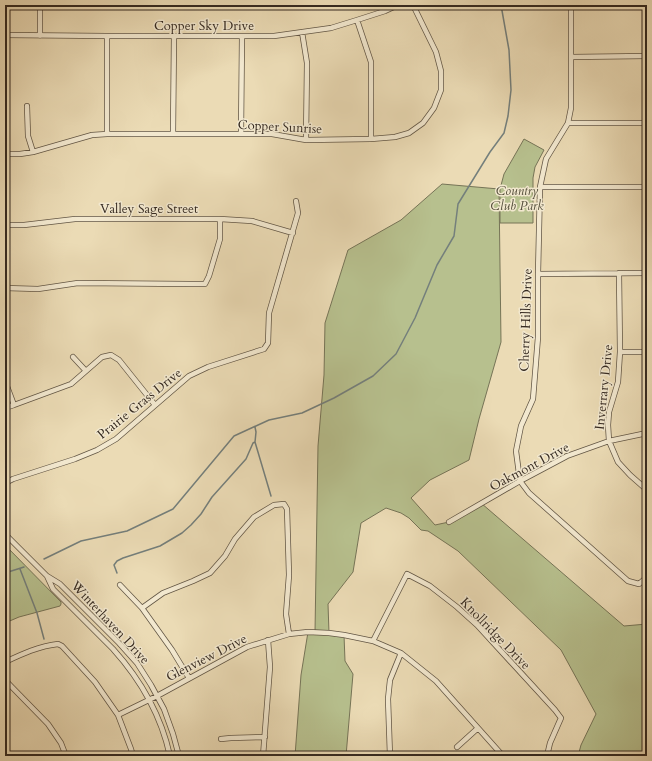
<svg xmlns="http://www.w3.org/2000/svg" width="652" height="761" viewBox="0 0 652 761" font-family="Cardo,serif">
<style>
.green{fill:#b7c08e;stroke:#767457}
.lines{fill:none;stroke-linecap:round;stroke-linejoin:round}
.stream{stroke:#747f7c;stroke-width:1.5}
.minor-casing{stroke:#625645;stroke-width:6}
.minor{stroke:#f2e8cf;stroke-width:4.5}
.labels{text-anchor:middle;stroke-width:3;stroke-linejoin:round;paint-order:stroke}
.street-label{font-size:13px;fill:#342920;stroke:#f2e8cf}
.park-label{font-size:13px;font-style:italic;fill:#554f3c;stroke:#f2e8cf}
</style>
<rect width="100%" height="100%" fill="#ebdbb5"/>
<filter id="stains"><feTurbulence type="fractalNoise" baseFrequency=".005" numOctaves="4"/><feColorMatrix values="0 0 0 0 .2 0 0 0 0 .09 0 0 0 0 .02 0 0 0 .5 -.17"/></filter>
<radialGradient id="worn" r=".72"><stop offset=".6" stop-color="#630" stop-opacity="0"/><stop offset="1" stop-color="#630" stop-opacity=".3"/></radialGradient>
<!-- green -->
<path class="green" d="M 524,139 L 544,150 L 535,167 L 533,178 L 533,223 L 500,223 L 500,189 L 504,174 Z
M 442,184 L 499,189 L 501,342 L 479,419 L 469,460 L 430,480 L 411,498 L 435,525 L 449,522 L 481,503 L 624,626 L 647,624 L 647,756 L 578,756 L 581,745 L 596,714 L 561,650 L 458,551 L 428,531 L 421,530 L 409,518 L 401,513 L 386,508 L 361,523 L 353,572 L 328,604 L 329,633 L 344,635 L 345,661 L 353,674 L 346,756 L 295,756 L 301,675 L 308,632 L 315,632 L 318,446 L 324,375 L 325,323 L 348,250 L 401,220 Z
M 5,545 L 61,602 L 61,604 L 60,606 L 19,617 L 5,623 Z"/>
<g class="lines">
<!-- stream -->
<path class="stream" d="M 255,427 L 256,432 L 255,442 L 271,496
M 44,559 L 81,541 L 127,531 L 173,509 L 234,436 L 269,420 L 302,413 L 334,398 L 373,376 L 396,354 L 415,318 L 437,265 L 454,236 L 458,204 L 490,152 L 504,133 L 508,116 L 511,90 L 509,50 L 501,5
M 20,569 L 37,613 L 44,639
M 5,573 L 24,567
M 117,573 L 114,565 L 117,561 L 123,558 L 160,546 L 182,533 L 191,525 L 201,514 L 212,497 L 246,459 L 253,443 L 255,442"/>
<defs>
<path id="minor" d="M 571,5 L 571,108 L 568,123 L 546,159 L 540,187 L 538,274 L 538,337 L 533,399 L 521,426 L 516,451 L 520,481 L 529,493 L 628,581 L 639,584 L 647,577
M 357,20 L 371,62 L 371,139
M 302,32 L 307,63 L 306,140
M 5,35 L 107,36 L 274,36 L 331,28 L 357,20 L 385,11 L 398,5
M 40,36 L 40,5
M 571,57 L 647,56
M 27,106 L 28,136 L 33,152
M 568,123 L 647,123
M 107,134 L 107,36
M 173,134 L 174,36
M 241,134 L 242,36
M 5,154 L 20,154 L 33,152 L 92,135 L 107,134 L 272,134 L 306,140 L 371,139 L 395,137 L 409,133 L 423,123 L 434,108 L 441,90 L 441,71 L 436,52 L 413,5
M 540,187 L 647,187
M 5,225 L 24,225 L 75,219 L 220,219 L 252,221 L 293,233
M 619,273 L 620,352 L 618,382 L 609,412 L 608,425 L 609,441 L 618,462 L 630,475 L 647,490
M 538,274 L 647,273
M 5,288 L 38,289 L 78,283 L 189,284 L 205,284 L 209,276 L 220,239 L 220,219
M 620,352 L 647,352
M 73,357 L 86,371
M 5,381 L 14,405
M 5,408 L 14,405 L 71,384 L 102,357 L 111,355 L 119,360 L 155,405
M 5,483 L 13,479 L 75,459 L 97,450 L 116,439 L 189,376 L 208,367 L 264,349 L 268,343 L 269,313 L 298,213 L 296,201
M 449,522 L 520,481 L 567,456 L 609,441 L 647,433
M 5,534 L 47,576 L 60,584 L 119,643 L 137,663 L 151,685 L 164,709 L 173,734 L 179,756
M 47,576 L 53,589 L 113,649 C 141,680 161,715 170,756
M 120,585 L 142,608 L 172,650 L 189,678
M 142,608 L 163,593 L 193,581 L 210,573 L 225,556 L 235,539 L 254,517 L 274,505 L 284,504 L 287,509 L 289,575 L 286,614 L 289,634
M 373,641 L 407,574 L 430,586 L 457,607 L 477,625 L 555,710 L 561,718 L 550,743 L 547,756
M 5,662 C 22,654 39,646 58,644 L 62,646 L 95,682 L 118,715 L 131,749 L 133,756
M 5,680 L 48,724 L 61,743 L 66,756
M 118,715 L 157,696 L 247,647 L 289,634 L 308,632 L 329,633 L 344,635 L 373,641 L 401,653 L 436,681 L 503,756
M 221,739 L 231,738 L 265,737
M 457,747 L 478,728
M 263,756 L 270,667 L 268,640
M 390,756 L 388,699 L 390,680 L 401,653"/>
</defs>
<!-- minor casing -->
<use href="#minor" class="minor-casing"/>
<!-- minor -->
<use href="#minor" class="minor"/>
</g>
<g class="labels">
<!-- street labels -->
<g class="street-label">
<text x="204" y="30">Copper Sky Drive</text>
<text transform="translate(280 126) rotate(3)" y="5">Copper Sunrise</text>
<text x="149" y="213">Valley Sage Street</text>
<text transform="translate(525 320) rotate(-88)" y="5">Cherry Hills Drive</text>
<text transform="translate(603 387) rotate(-84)" y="5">Inverrary Drive</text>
<text transform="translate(139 403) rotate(-39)" y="5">Prairie Grass Drive</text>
<text transform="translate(529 466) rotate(-28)" y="5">Oakmont Drive</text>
<text transform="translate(111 622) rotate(47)" y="5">Winterhaven Drive</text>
<text transform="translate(496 633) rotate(46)" y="5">Knollridge Drive</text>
<text transform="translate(206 657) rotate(-27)" y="5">Glenview Drive</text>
</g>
<!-- park labels -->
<g class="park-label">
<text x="517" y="195">Country<tspan x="517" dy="15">Club Park</tspan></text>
</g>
</g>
<!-- margin -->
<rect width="652" height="761" fill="none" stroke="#ebdbb5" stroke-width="20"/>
<rect x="6" y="6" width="640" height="749" fill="none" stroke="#342920" stroke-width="2"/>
<rect x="10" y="10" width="632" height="741" fill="none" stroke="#342920"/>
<rect width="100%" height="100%" filter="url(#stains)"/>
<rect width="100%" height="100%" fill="url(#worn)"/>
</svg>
